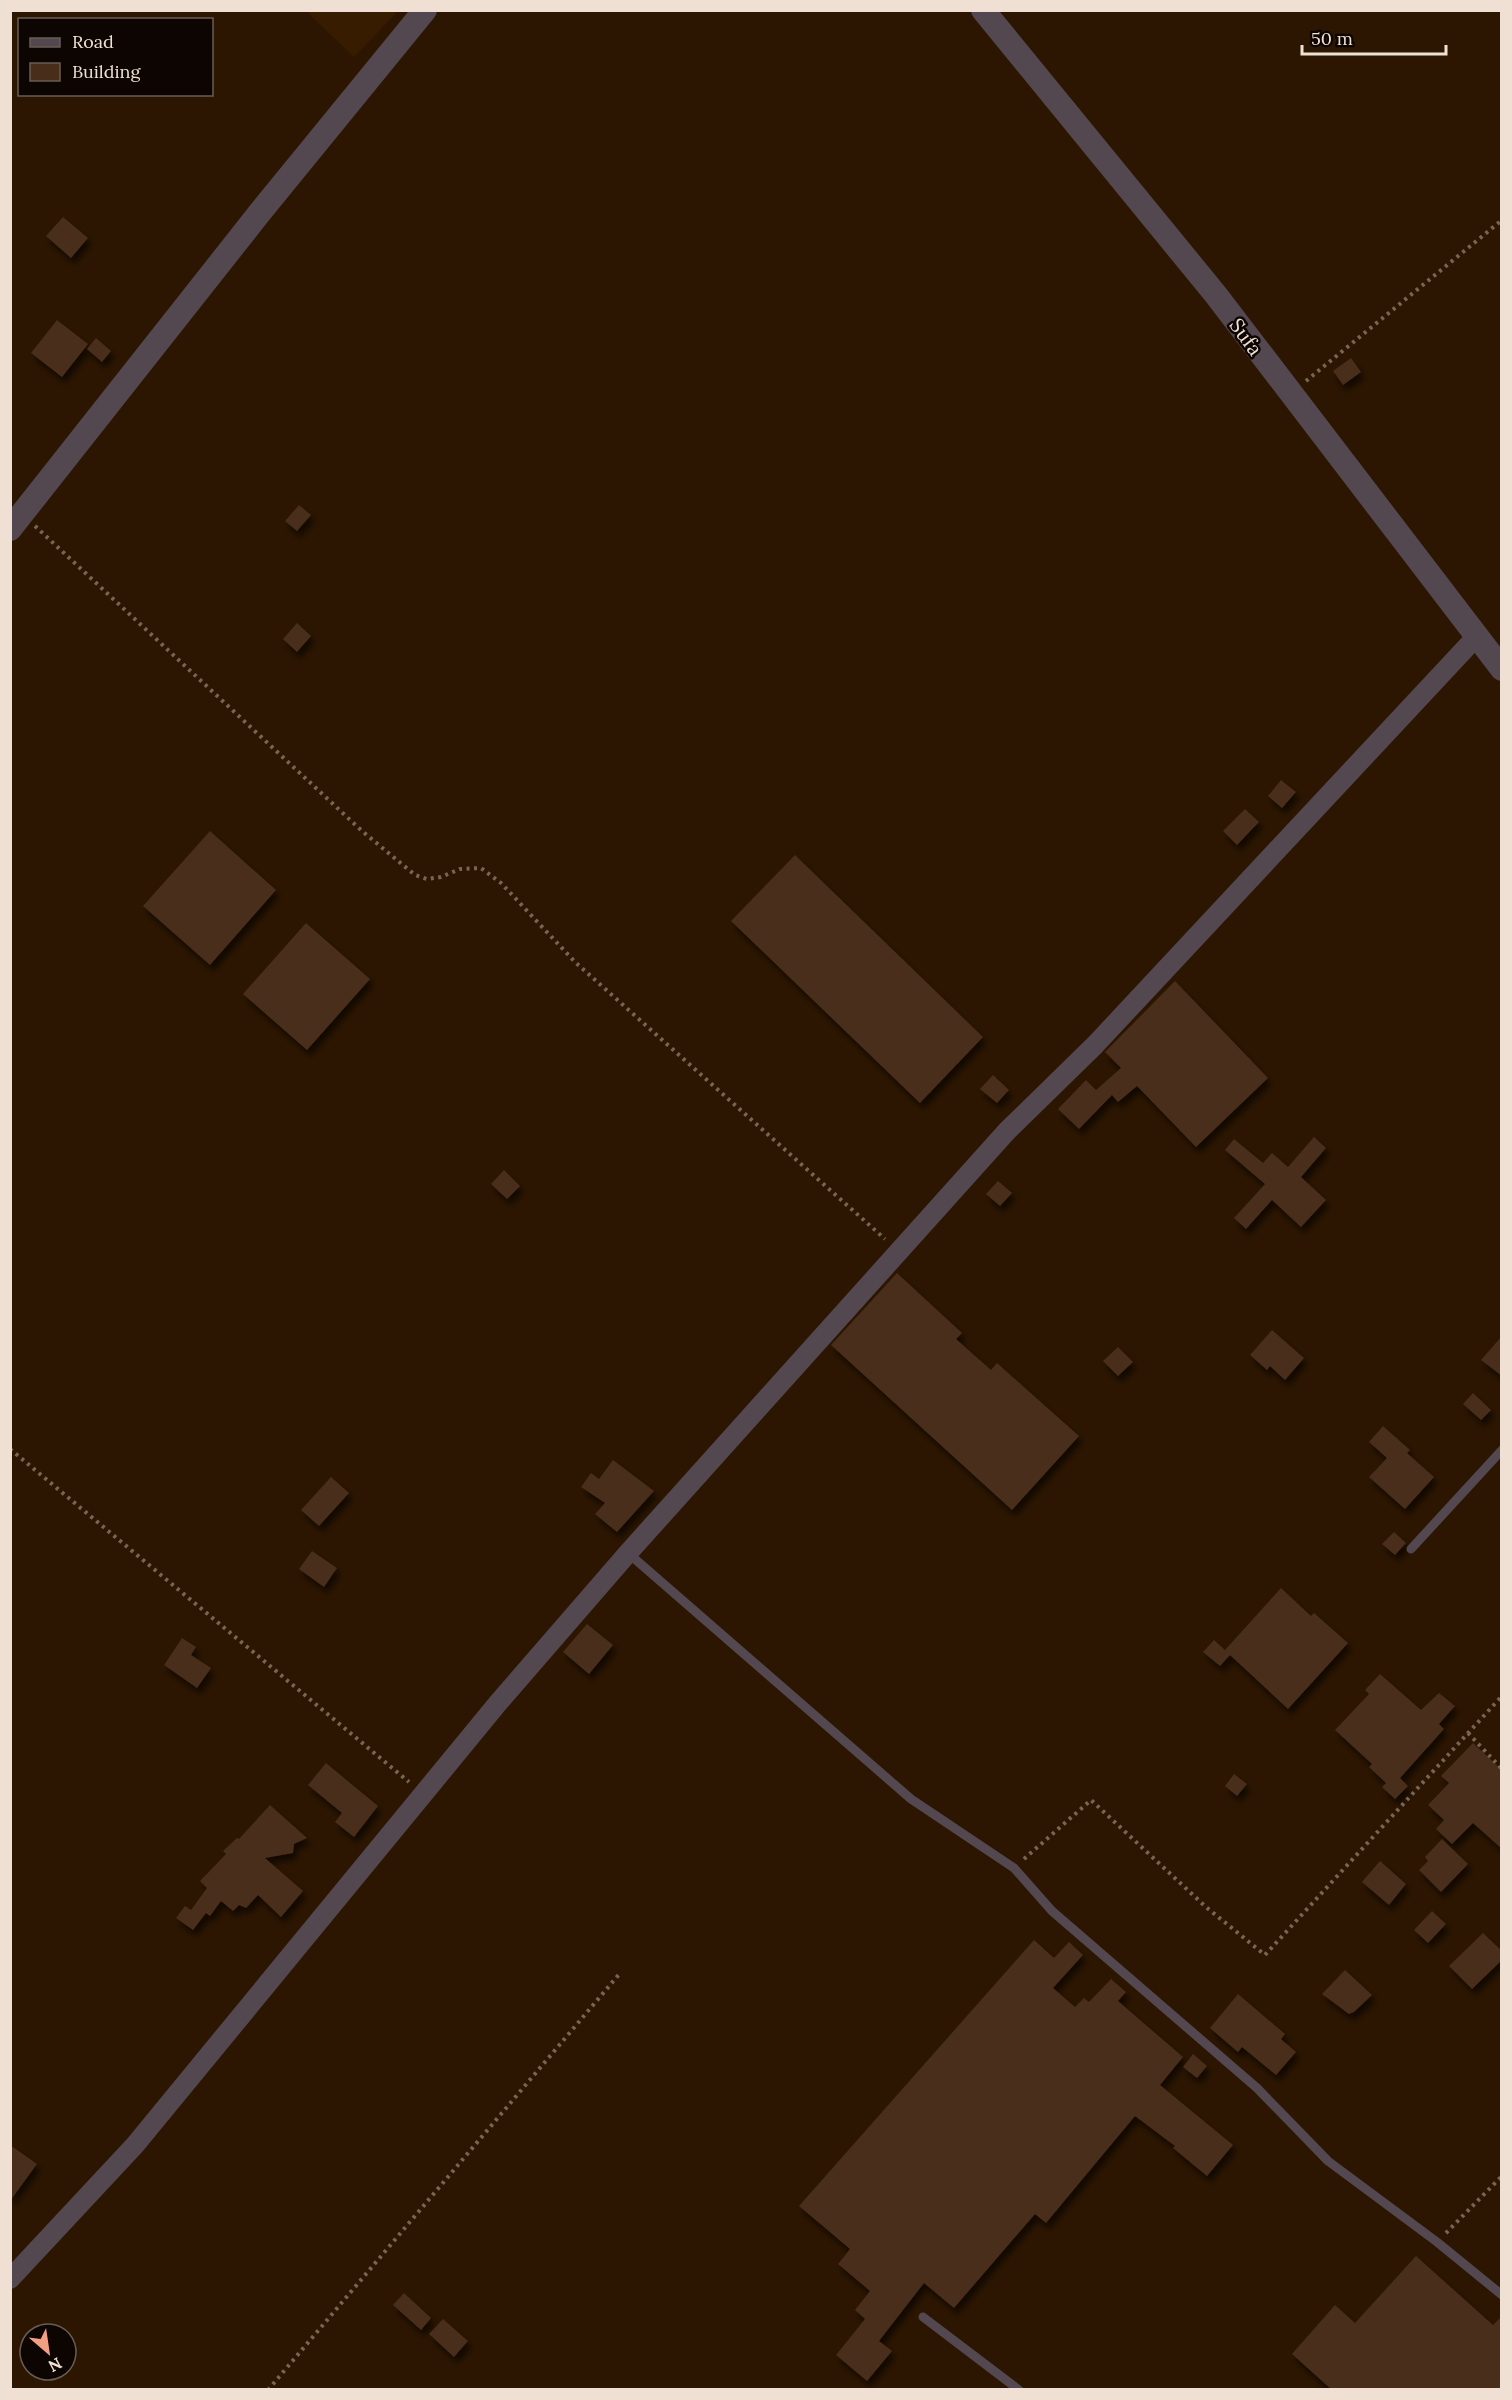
<svg xmlns="http://www.w3.org/2000/svg" width="1512" height="2400" viewBox="0 0 1512 2400" font-family="Lora,serif">
<style>
.built{fill:#371c00}
.building{fill:#482e1a;filter:url(#shadow)}
.lines{fill:none;stroke-linecap:round;stroke-linejoin:round}
.path{stroke:#796553;stroke-width:4;stroke-dasharray:3 4.5;stroke-linecap:butt}
.service{stroke:#534750;stroke-width:9}
.minor{stroke:#534750;stroke-width:20}
.tertiary{stroke:#534750;stroke-width:24}
.labels{text-anchor:middle;stroke-width:5;stroke-linejoin:round;paint-order:stroke}
.street-label{font-size:20px;fill:#f0e0d3;stroke:#0d0501}
</style>
<defs>
<filter id="shadow"><feDropShadow dx="3.5" dy="6" stdDeviation="3" flood-color="#0009"/></filter>
</defs>
<rect width="100%" height="100%" fill="#2c1601"/>
<!-- built -->
<path class="built" d="M 306,11 L 398,11 L 354,57 Z"/>
<!-- building -->
<path class="building" d="M 63,217 L 88,238 L 71,258 L 46,236 Z
M 57,320 L 88,344 L 62,377 L 31,353 Z
M 96,338 L 111,351 L 102,362 L 87,349 Z
M 1351,358 L 1361,372 L 1343,385 L 1333,371 Z
M 299,505 L 311,515 L 297,531 L 285,521 Z
M 297,623 L 311,636 L 297,652 L 283,639 Z
M 1281,780 L 1296,792 L 1282,808 L 1268,796 Z
M 1245,809 L 1259,822 L 1237,845 L 1223,831 Z
M 210,831 L 276,890 L 210,965 L 143,906 Z
M 795,855 L 983,1037 L 920,1103 L 731,921 Z
M 306,923 L 370,979 L 307,1050 L 243,994 Z
M 1175,981 L 1268,1078 L 1196,1147 L 1137,1086 L 1118,1102 L 1112,1095 L 1079,1129 L 1058,1109 L 1086,1080 L 1096,1090 L 1121,1068 L 1105,1052 Z
M 993,1075 L 1009,1090 L 997,1103 L 980,1089 Z
M 1314,1137 L 1326,1148 L 1301,1177 L 1326,1200 L 1301,1227 L 1272,1200 L 1246,1229 L 1234,1218 L 1265,1184 L 1225,1150 L 1234,1139 L 1263,1163 L 1272,1153 L 1288,1167 Z
M 504,1170 L 520,1186 L 507,1199 L 491,1184 Z
M 998,1181 L 1012,1193 L 1000,1206 L 986,1194 Z
M 897,1273 L 962,1333 L 956,1339 L 991,1370 L 997,1363 L 1079,1436 L 1012,1510 L 831,1345 Z
M 1272,1330 L 1304,1358 L 1285,1380 L 1270,1366 L 1267,1370 L 1250,1355 Z
M 1502,1336 L 1502,1376 L 1481,1360 Z
M 1118,1347 L 1133,1362 L 1118,1376 L 1103,1361 Z
M 1473,1393 L 1491,1410 L 1481,1420 L 1463,1404 Z
M 1383,1426 L 1410,1450 L 1407,1453 L 1434,1477 L 1405,1509 L 1369,1477 L 1387,1458 L 1369,1442 Z
M 613,1460 L 654,1491 L 617,1532 L 595,1514 L 605,1503 L 581,1487 L 591,1473 L 599,1479 Z
M 331,1477 L 349,1493 L 319,1526 L 301,1510 Z
M 1394,1532 L 1406,1543 L 1395,1555 L 1382,1544 Z
M 312,1551 L 337,1568 L 324,1587 L 299,1569 Z
M 1281,1588 L 1311,1616 L 1314,1613 L 1348,1643 L 1288,1709 L 1230,1655 L 1220,1666 L 1203,1652 L 1214,1640 L 1225,1650 Z
M 587,1624 L 613,1645 L 589,1674 L 563,1652 Z
M 182,1638 L 196,1647 L 191,1655 L 211,1668 L 197,1688 L 164,1665 Z
M 1380,1674 L 1421,1710 L 1439,1693 L 1455,1706 L 1439,1724 L 1444,1729 L 1400,1778 L 1408,1786 L 1395,1799 L 1382,1787 L 1386,1783 L 1369,1767 L 1372,1764 L 1335,1730 L 1369,1694 L 1365,1690 Z
M 1473,1743 L 1502,1770 L 1502,1849 L 1473,1823 L 1452,1844 L 1436,1829 L 1444,1820 L 1428,1805 L 1449,1783 L 1441,1776 Z
M 326,1763 L 378,1806 L 354,1837 L 335,1822 L 342,1813 L 308,1785 Z
M 1234,1774 L 1247,1784 L 1237,1796 L 1225,1786 Z
M 270,1805 L 307,1838 L 294,1844 L 293,1853 L 265,1858 L 303,1891 L 281,1917 L 258,1895 L 246,1908 L 239,1905 L 233,1911 L 221,1901 L 210,1916 L 206,1913 L 193,1930 L 176,1918 L 185,1906 L 191,1910 L 207,1888 L 200,1881 L 226,1854 L 223,1851 L 237,1838 L 239,1839 Z
M 1442,1839 L 1468,1864 L 1441,1892 L 1419,1870 L 1428,1861 L 1425,1857 Z
M 1380,1861 L 1406,1884 L 1389,1905 L 1362,1882 Z
M 1432,1911 L 1446,1924 L 1428,1943 L 1414,1930 Z
M 1483,1933 L 1502,1951 L 1502,1960 L 1472,1989 L 1449,1966 Z
M 1034,1940 L 1054,1958 L 1069,1942 L 1083,1955 L 1053,1988 L 1075,2007 L 1084,1998 L 1089,2002 L 1111,1979 L 1126,1992 L 1118,2001 L 1183,2057 L 1160,2085 L 1233,2145 L 1207,2176 L 1173,2148 L 1175,2146 L 1135,2116 L 1046,2223 L 1035,2214 L 954,2308 L 924,2283 L 879,2341 L 892,2351 L 867,2381 L 836,2355 L 865,2319 L 855,2310 L 870,2291 L 838,2264 L 850,2249 L 799,2206 Z
M 1345,1970 L 1372,1995 L 1354,2012 L 1349,2014 L 1322,1994 Z
M 1238,1994 L 1285,2034 L 1281,2039 L 1296,2052 L 1276,2075 L 1242,2047 L 1238,2052 L 1210,2028 Z
M 1193,2054 L 1207,2066 L 1197,2078 L 1183,2067 Z
M 10,2145 L 37,2164 L 10,2201 Z
M 1416,2256 L 1493,2325 L 1502,2316 L 1502,2390 L 1332,2390 L 1292,2354 L 1335,2305 L 1355,2323 Z
M 404,2293 L 431,2318 L 421,2330 L 393,2305 Z
M 443,2319 L 468,2341 L 454,2357 L 429,2334 Z"/>
<g class="lines">
<!-- path -->
<path class="path" d="M 1306,381 L 1502,220
M 35,526 L 362,831 L 415,875 L 427,879 L 441,877 L 460,869 L 481,868 L 501,883 L 575,962 L 885,1239
M 10,1449 L 409,1782
M 1468,1733 L 1502,1769
M 1024,1859 L 1091,1800 L 1206,1907 L 1265,1955 L 1502,1696
M 1446,2233 L 1502,2176
M 268,2390 L 621,1972"/>
<!-- service -->
<path class="service" d="M 1411,1549 L 1502,1450
M 628,1553 L 911,1799 L 1014,1868 L 1052,1911 L 1257,2088 L 1328,2161 L 1437,2242 L 1502,2295
M 923,2317 L 1019,2390"/>
<!-- minor -->
<path class="minor" d="M 10,2279 L 135,2145 L 498,1703 L 628,1553 L 1007,1131 L 1095,1045 L 1477,636"/>
<!-- tertiary -->
<path class="tertiary" d="M 983,10 L 1216,295 L 1502,669
M 10,529 L 261,211 L 425,10"/>
</g>
<g class="labels">
<!-- street labels -->
<g class="street-label">
<text transform="translate(1246 337) rotate(54)" y="7">Sufa</text>
</g>
</g>
<!-- border -->
<rect width="1512" height="2400" fill="none" stroke="#f0e0d3" stroke-width="24"/>
<!-- legend -->
<rect x="18" y="18" width="195" height="78" fill="#0d0501" stroke="#685d55" stroke-width="1.5"/>
<rect x="30" y="38" width="30" height="9" fill="#534750" stroke="#685d55" stroke-width="1.5"/>
<text x="72" y="48" font-size="18" fill="#f0e0d3">Road</text>
<rect x="30" y="63" width="30" height="18" fill="#482e1a" stroke="#685d55" stroke-width="1.5"/>
<text x="72" y="78" font-size="18" fill="#f0e0d3">Building</text>
<!-- north arrow -->
<g transform="translate(48 2352) rotate(151)"><circle r="28" fill="#0d0501" stroke="#685d55" stroke-width="1.5"/>
<path d="M0-4.5L10 22L0 15L-10 22Z" fill="#f2a081"/>
<text y="-9" font-size="16" font-weight="bold" text-anchor="middle" fill="#f0e0d3">N</text>
</g>
<!-- scale -->
<path d="M1302 45v9h144v-9" fill="none" stroke="#f0e0d3" stroke-width="3"/>
<text x="1311" y="45" font-size="18" fill="#f0e0d3" stroke="#0d0501" stroke-width="4.5" paint-order="stroke">50 m</text>
</svg>
